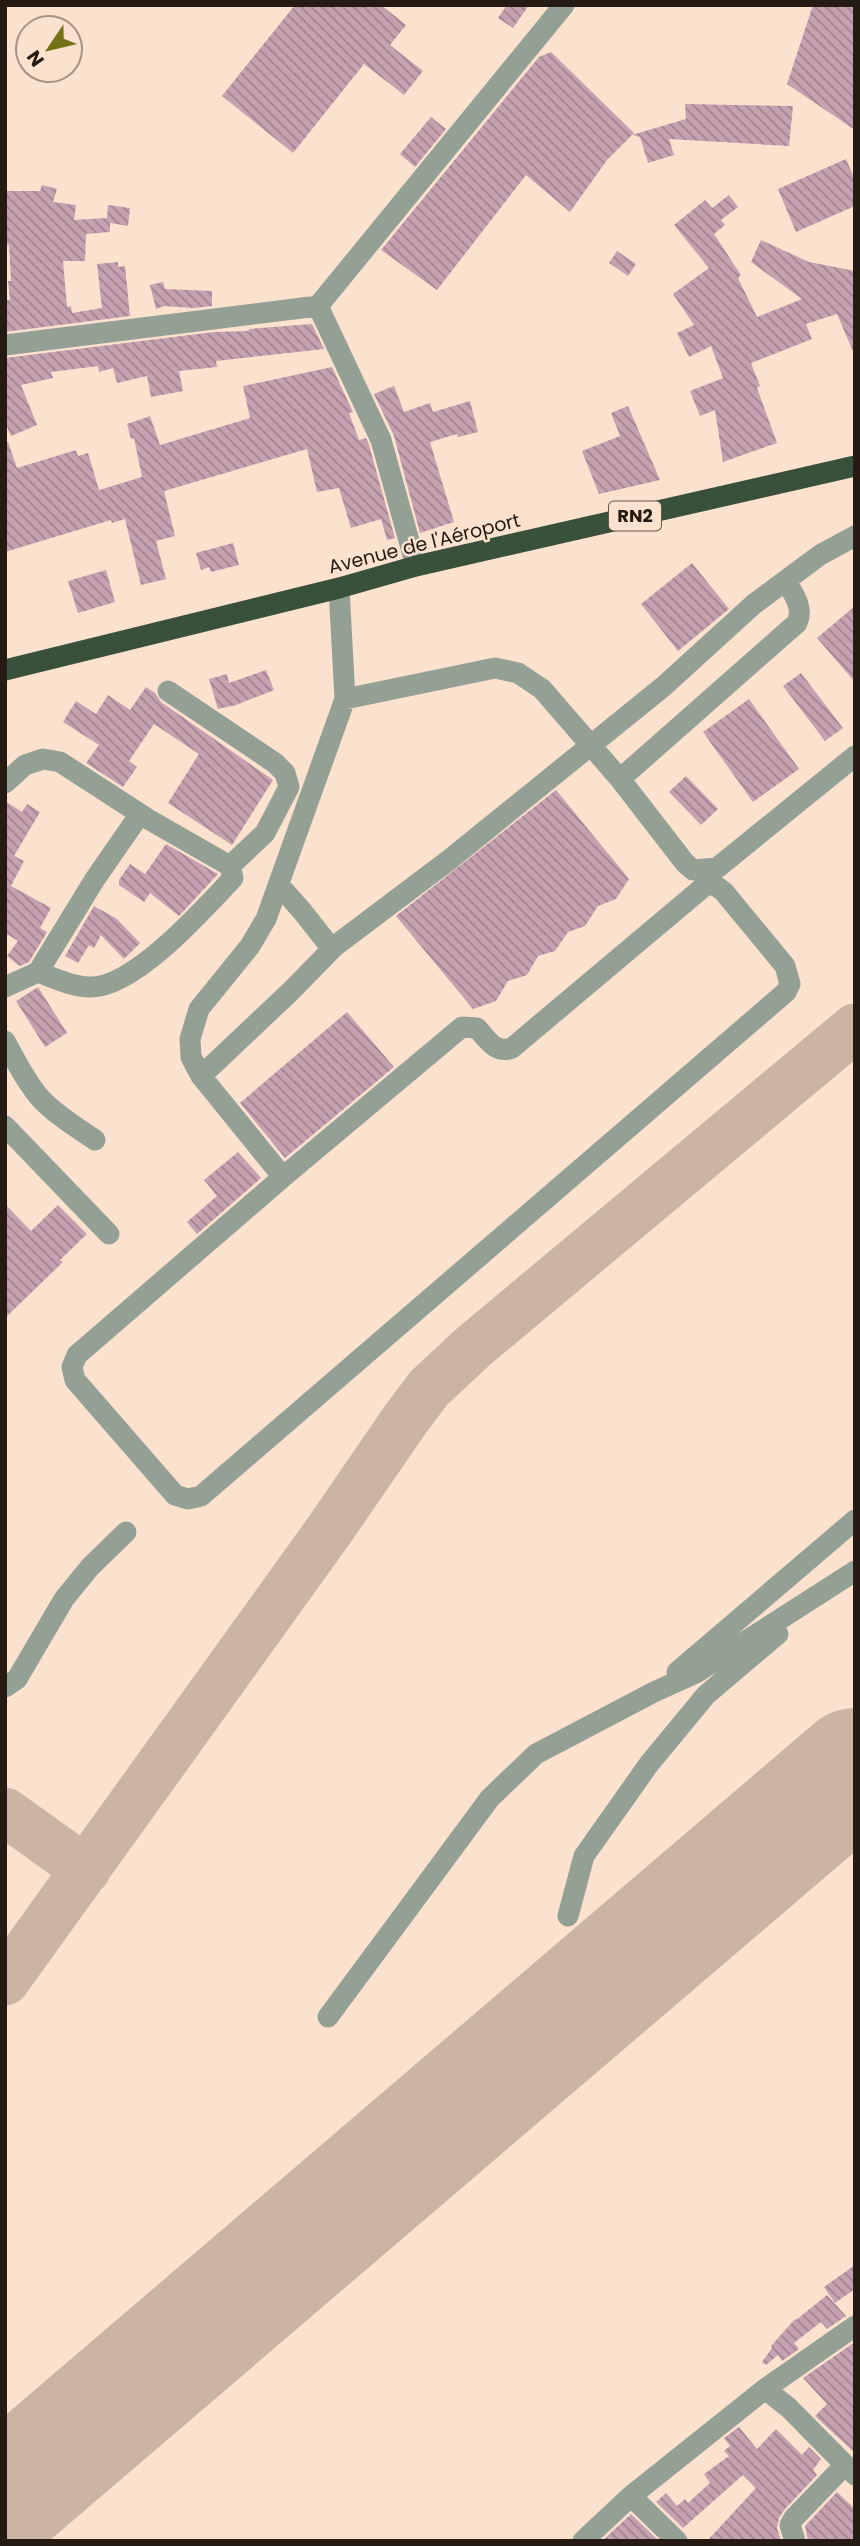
<svg xmlns="http://www.w3.org/2000/svg" width="860" height="2546" viewBox="0 0 860 2546" font-family="Poppins,sans-serif">
<style>
.lines{fill:none;stroke-linecap:round;stroke-linejoin:round}
.taxiway{stroke:#cab4a4;stroke-width:49}
.runway{stroke:#cab4a4;stroke-width:124}
.building{fill:url(#building-back-hatch)}
.minor{stroke:#95a095;stroke-width:21}
.highway{stroke:#39513a;stroke-width:21}
.labels{text-anchor:middle;stroke-width:5;stroke-linejoin:round;paint-order:stroke}
.shield{fill:#fbe2cf;stroke:#66574b;stroke-width:2}
.shield-label{font-size:18px;font-weight:bold;fill:#261b13}
.street-label{font-size:19px;fill:#261b13;stroke:#fbe2cf}
</style>
<defs>
<pattern id="building-back-hatch" width="6" height="6" patternUnits="userSpaceOnUse" patternTransform="scale(1.75)"><rect width="6" height="6" fill="#c6a1b0"/><path d="M-1 5l2 2M0 0l6 6M5-1l2 2" fill="none" stroke="#a1828e"/></pattern>
</defs>
<rect width="100%" height="100%" fill="#fbe2cf"/>
<g class="lines">
<!-- taxiway -->
<path class="taxiway" d="M 5,1812 L 86,1870
M 5,1981 L 328,1532 L 405,1420 L 429,1388 L 473,1347 L 855,1028
M 5,2476 L 43,2465"/>
<!-- runway -->
<path class="runway" d="M 5,2497 L 855,1770"/>
</g>
<!-- building -->
<path class="building" d="M 295,5 L 381,5 L 406,25 L 390,45 L 423,71 L 404,95 L 364,64 L 293,153 L 222,96 Z
M 507,5 L 529,5 L 513,28 L 498,18 Z
M 813,5 L 855,5 L 855,130 L 787,84 Z
M 551,52 L 634,133 L 607,160 L 570,212 L 526,175 L 437,290 L 381,250 L 539,57 Z
M 685,104 L 793,106 L 789,146 L 669,139 L 674,155 L 648,163 L 640,137 L 632,135 L 686,119 Z
M 431,117 L 446,129 L 415,167 L 400,154 Z
M 846,159 L 855,180 L 855,206 L 796,232 L 778,189 Z
M 42,185 L 57,189 L 53,202 L 76,205 L 74,220 L 107,218 L 108,205 L 130,208 L 128,226 L 110,223 L 110,232 L 86,234 L 85,261 L 63,261 L 67,307 L 71,306 L 72,313 L 102,308 L 97,264 L 118,262 L 118,267 L 125,266 L 130,316 L 5,332 L 5,300 L 10,300 L 8,281 L 11,281 L 9,245 L 5,244 L 5,191 L 40,191 Z
M 729,195 L 738,207 L 721,220 L 725,225 L 714,234 L 741,275 L 738,278 L 757,317 L 802,299 L 751,262 L 761,240 L 809,262 L 855,271 L 855,356 L 837,314 L 806,324 L 812,339 L 751,363 L 760,386 L 757,388 L 777,443 L 723,462 L 715,410 L 700,416 L 690,391 L 723,378 L 711,346 L 689,357 L 677,333 L 694,325 L 673,294 L 709,268 L 674,225 L 705,200 L 712,208 Z
M 617,251 L 636,264 L 628,276 L 609,263 Z
M 163,282 L 165,289 L 212,291 L 212,306 L 193,308 L 164,306 L 156,309 L 150,285 Z
M 312,324 L 324,349 L 216,361 L 217,367 L 179,371 L 183,391 L 151,397 L 147,376 L 117,383 L 113,368 L 99,372 L 98,366 L 51,372 L 53,378 L 21,385 L 37,425 L 11,436 L 5,422 L 5,358 L 214,332 L 249,331 L 249,329 Z
M 332,367 L 353,412 L 349,413 L 359,440 L 366,438 L 369,445 L 395,538 L 387,540 L 381,519 L 351,528 L 339,488 L 317,492 L 307,449 L 164,491 L 175,536 L 156,541 L 166,579 L 141,585 L 125,519 L 112,523 L 111,520 L 5,552 L 5,442 L 8,442 L 17,468 L 76,450 L 78,456 L 88,453 L 99,490 L 142,477 L 134,438 L 131,439 L 127,424 L 150,416 L 160,445 L 250,418 L 243,386 Z
M 394,386 L 404,412 L 430,403 L 433,412 L 470,401 L 478,432 L 458,437 L 457,434 L 430,442 L 454,522 L 420,533 L 394,436 L 374,394 Z
M 628,406 L 660,480 L 599,494 L 582,451 L 620,436 L 611,413 Z
M 233,543 L 239,565 L 211,572 L 209,567 L 201,570 L 196,553 Z
M 692,563 L 729,609 L 678,651 L 641,604 Z
M 106,570 L 115,602 L 78,613 L 68,581 Z
M 855,606 L 855,682 L 817,638 Z
M 266,670 L 274,690 L 236,705 L 218,709 L 209,679 L 227,674 L 229,683 Z
M 801,673 L 843,728 L 825,741 L 783,686 Z
M 146,687 L 155,693 L 161,702 L 273,780 L 232,845 L 168,803 L 199,754 L 154,724 L 129,761 L 137,767 L 123,787 L 86,763 L 99,745 L 63,722 L 76,701 L 96,714 L 108,695 L 130,710 Z
M 749,699 L 799,769 L 753,802 L 703,732 Z
M 686,776 L 718,809 L 701,825 L 669,792 Z
M 556,790 L 629,879 L 616,899 L 598,906 L 585,926 L 568,932 L 555,951 L 538,956 L 527,975 L 508,981 L 496,1001 L 473,1009 L 396,916 Z
M 5,801 L 22,812 L 27,804 L 40,812 L 14,856 L 24,861 L 11,886 L 51,908 L 40,928 L 47,932 L 29,962 L 20,966 L 7,956 L 18,941 L 5,933 Z
M 166,844 L 218,874 L 179,916 L 150,893 L 144,902 L 119,885 L 119,880 L 130,864 L 145,874 Z
M 94,906 L 117,919 L 140,943 L 124,959 L 101,935 L 94,948 L 89,945 L 78,963 L 65,956 Z
M 38,987 L 67,1033 L 45,1047 L 16,1001 Z
M 347,1012 L 394,1067 L 285,1158 L 240,1103 Z
M 238,1152 L 261,1178 L 197,1234 L 187,1222 L 217,1196 L 204,1180 Z
M 5,1204 L 31,1231 L 58,1205 L 87,1234 L 60,1260 L 63,1262 L 5,1318 Z
M 855,2265 L 855,2289 L 835,2303 L 824,2287 Z
M 827,2295 L 846,2316 L 827,2329 L 821,2322 L 794,2343 L 799,2349 L 782,2361 L 778,2355 L 766,2365 L 762,2362 L 772,2348 L 771,2346 L 795,2319 L 796,2320 Z
M 855,2342 L 855,2453 L 815,2416 L 827,2404 L 803,2378 Z
M 739,2427 L 757,2449 L 776,2429 L 802,2455 L 809,2447 L 821,2459 L 813,2470 L 817,2475 L 785,2509 L 779,2518 L 777,2528 L 781,2541 L 707,2541 L 756,2488 L 743,2475 L 683,2528 L 656,2502 L 666,2493 L 677,2506 L 685,2499 L 688,2503 L 710,2483 L 704,2474 L 729,2456 L 724,2451 L 730,2446 L 724,2438 Z
M 837,2492 L 855,2509 L 855,2541 L 808,2541 L 805,2526 Z
M 631,2514 L 657,2539 L 655,2541 L 602,2541 Z"/>
<g class="lines">
<!-- minor -->
<path class="minor" d="M 318,306 L 381,440 L 416,566
M 5,345 L 318,306 L 564,5
M 345,699 L 495,668 L 518,673 L 542,689 L 620,779 L 685,863 L 693,870 L 717,868 L 855,756
M 620,779 L 797,623 C 804,608 794,595 786,581
M 5,783 L 25,765 L 43,759 L 60,762 L 148,819 L 230,866
M 279,885 L 302,911 L 328,944 L 335,946
M 38,972 C 54,978 72,987 90,987 C 133,989 204,909 233,878 L 230,866 L 265,833 L 289,787 L 285,773 L 275,763 L 168,691
M 5,987 L 38,972 L 95,879 L 140,814
M 5,1041 C 16,1061 26,1082 41,1099 C 56,1115 76,1127 95,1140
M 201,1076 L 291,991 L 335,946 L 449,860 L 664,686 L 754,604 L 820,555 L 855,536
M 5,1126 L 109,1234
M 283,1177 L 77,1355 L 72,1367 L 75,1380 L 175,1495 L 188,1499 L 201,1496 L 786,992 L 790,984 L 785,966 L 724,892 L 715,885 L 707,884 L 512,1048 C 495,1054 488,1040 477,1028 L 462,1027 L 283,1177 L 201,1076 L 191,1057 L 190,1039 L 199,1009 L 250,946 L 266,919 L 345,699 L 339,588
M 677,1672 L 855,1520
M 5,1687 L 17,1679 L 64,1599 L 90,1567 L 126,1532
M 568,1916 L 584,1856 L 649,1764 L 706,1695 L 778,1634
M 328,2017 L 490,1798 L 536,1754 L 654,1692 L 696,1673 L 855,1571
M 765,2389 L 855,2326
M 631,2496 L 765,2389 L 789,2408 L 855,2475
M 583,2541 L 631,2496 L 677,2541
M 795,2541 L 790,2525 L 794,2518 L 845,2465"/>
<!-- highway -->
<path class="highway" d="M 5,670 L 339,588 L 416,566 L 855,466"/>
</g>
<g class="labels">
<!-- shield labels -->
<rect class="shield" x="609" y="501.5" width="52" height="29" rx="5"/>
<g class="shield-label">
<text x="635" y="522">RN2</text>
</g>
<!-- street labels -->
<g class="street-label">
<text transform="translate(424 543) rotate(-14)" y="7">Avenue de l'Aéroport</text>
</g>
</g>
<!-- border -->
<rect width="860" height="2546" fill="none" stroke="#261b13" stroke-width="14"/>
<!-- north arrow -->
<g transform="translate(49 49) rotate(235)"><circle r="33" fill="#fbe2cf" stroke="#a69284" stroke-width="2"/>
<path d="M0-5L12 26L0 18L-12 26Z" fill="#747216"/>
<text y="-10" font-size="19" font-weight="bold" text-anchor="middle" fill="#261b13">N</text>
</g>
</svg>
